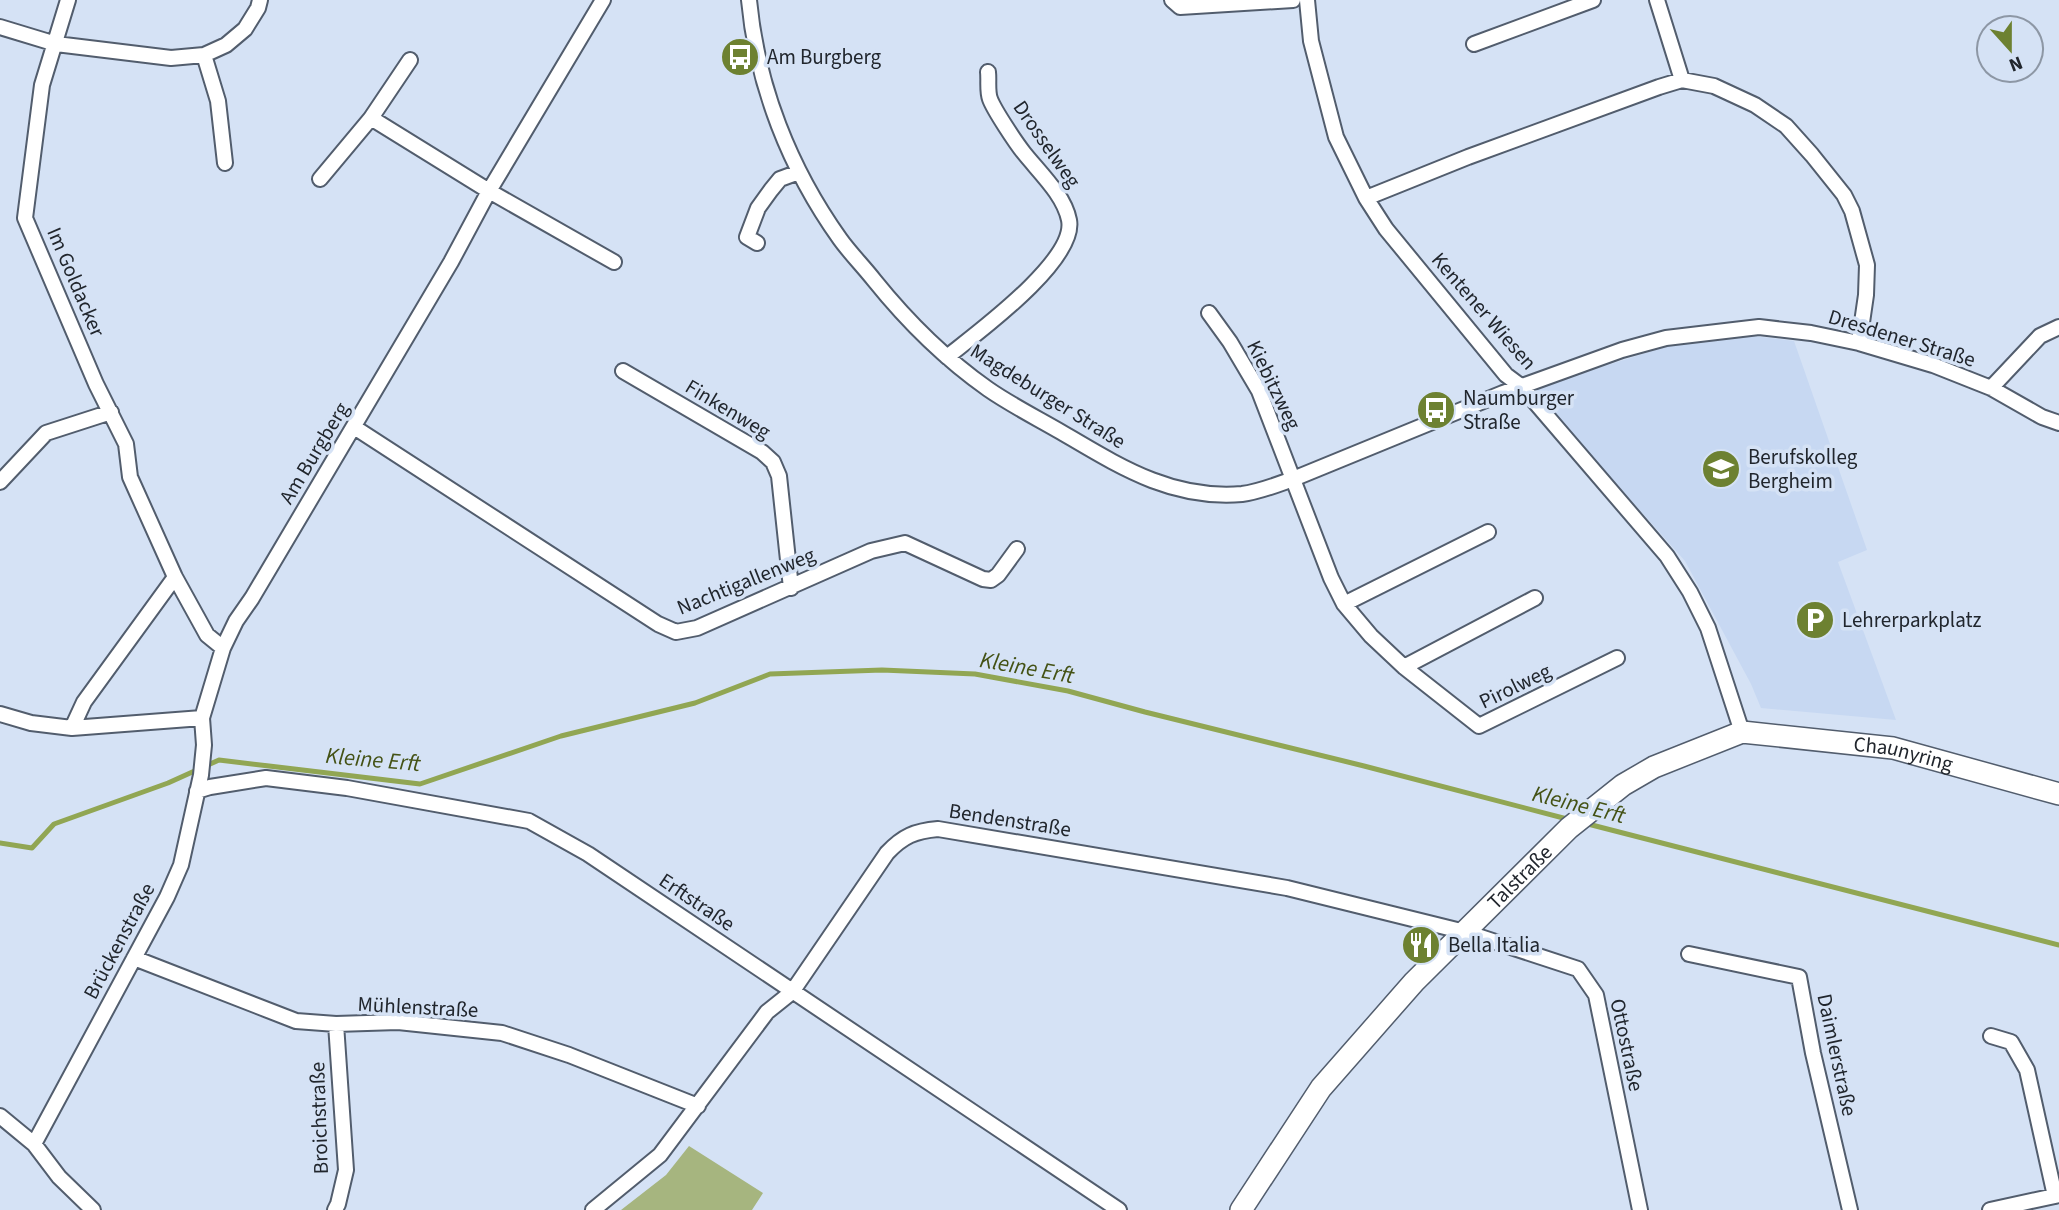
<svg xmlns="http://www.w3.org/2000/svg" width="2059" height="1210" viewBox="0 0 2059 1210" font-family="'Source Sans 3',sans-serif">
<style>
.built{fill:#c7d8f2}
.green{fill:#a6b57f}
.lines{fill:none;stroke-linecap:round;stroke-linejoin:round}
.stream{stroke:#91a653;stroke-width:5}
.street-casing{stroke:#525d6d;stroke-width:18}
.secondary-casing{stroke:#525d6d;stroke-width:24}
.street{stroke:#fff;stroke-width:14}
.secondary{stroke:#fff;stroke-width:21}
.labels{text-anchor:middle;stroke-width:7;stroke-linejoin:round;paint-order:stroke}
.poi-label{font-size:21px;fill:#21262d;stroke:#d5e2f5;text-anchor:start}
.street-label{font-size:21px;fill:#21262d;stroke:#d5e2f5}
.water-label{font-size:23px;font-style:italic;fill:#445215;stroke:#d5e2f5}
</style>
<rect width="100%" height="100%" fill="#d5e2f5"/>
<!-- built -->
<path class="built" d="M 1753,336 L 1794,341 L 1867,550 L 1838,562 L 1896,720 L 1761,708 L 1751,684 L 1685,561 L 1532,389 L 1668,346 Z"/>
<!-- green -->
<path class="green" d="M 689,1146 L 763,1193 L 752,1210 L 621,1210 L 666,1175 Z"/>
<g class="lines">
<!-- stream -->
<path class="stream" d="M 1584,823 L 2059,945
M 0,843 L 32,848 L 54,824 L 168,783 L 219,760 L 420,784 L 561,736 L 695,703 L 770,674 L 882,670 L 975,674 L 1068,691 L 1145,712 L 1364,766 L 1571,820"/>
<defs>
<path id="street" d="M 68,0 L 42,85 L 25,218 L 96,384 L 126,444 L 130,477 L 175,577 L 207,635 L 223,648
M 749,0 C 757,86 790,169 840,239 C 850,253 863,266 874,280 C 907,321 944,358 988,389 C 1011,405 1037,418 1061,432 C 1119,466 1171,500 1242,494 C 1259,492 1276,485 1293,479 L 1503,393 L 1622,350 L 1666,338 L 1759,327 L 1811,333 L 1859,343 L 1933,365 L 1991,388 L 2042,417 L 2059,423
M 1172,0 L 1180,7 L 1293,0
M 1307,0 L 1311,41 L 1336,137 L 1366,198 L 1386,229 L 1506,375 L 1522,387 L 1667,556 L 1690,592 L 1708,628 L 1742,732
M 1657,0 L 1682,80
M 0,27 L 56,44 L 171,58 L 204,55 L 226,45 L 245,29 L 258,8 L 260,0
M 1474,44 L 1593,0
M 204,55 L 218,101 L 225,163
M 410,60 L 371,118 L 489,191 L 614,262
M 320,179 L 371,118
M 1366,198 L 1468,157 L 1659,87 L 1682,80 L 1714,86 L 1755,105 L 1786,126 L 1812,155 L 1844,195 L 1852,211 L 1867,265 L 1866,295 L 1859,343
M 757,243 L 747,237 L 758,208 L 771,190 L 780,179 L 799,172
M 1209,313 L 1230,342 L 1259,391 L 1331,578 L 1344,604 L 1371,636 L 1404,667 L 1479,726 L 1617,658
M 947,357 C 977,333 1077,260 1069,220 C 1064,195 1040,173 1024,153 C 1016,143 994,110 990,99 C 987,91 989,80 988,72
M 623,371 L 762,452 L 773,462 L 779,476 L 791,588
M 1991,388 L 2040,336 L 2059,327
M 354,427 L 658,624 L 676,632 L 697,628 L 871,551 L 905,543 L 983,579 L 991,580 L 998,575 L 1017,549
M 0,482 L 46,433 L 111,412
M 1344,604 L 1488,532
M 1404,667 L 1535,598
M 0,714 L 31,723 L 72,728 L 202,718
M 72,728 L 84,702 L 175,577
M 197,791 L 210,787 L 266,778 L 347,788 L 529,821 L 588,854 L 1119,1210
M 1689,954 L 1799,977 L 1813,1053 L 1850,1210
M 134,958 L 296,1021 L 336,1024 L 398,1022 L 502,1033 L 569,1055 L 698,1106
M 1991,1036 L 2011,1042 L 2027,1070 L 2055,1196
M 0,1116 L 34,1144 L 59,1177 L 93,1210
M 34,1144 L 167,897 L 181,865 L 201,775 L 204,745 L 202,718 L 223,648 L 236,621 L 252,598 L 451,262 L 489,191 L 603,0
M 335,1210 L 338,1204 L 346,1170 L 336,1024
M 593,1210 L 660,1155 L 767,1012 L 792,992 L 887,853 C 903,836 915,831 938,829 L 1287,888 L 1465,932 L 1578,969 L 1596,995 L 1640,1210
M 1990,1210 L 2059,1195"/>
<g id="secondary">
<path id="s1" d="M 1241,1210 L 1321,1088 L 1414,982 L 1569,828 L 1623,785 L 1654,767 L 1742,732 L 1893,748 L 2059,794"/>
</g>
</defs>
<!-- street casing -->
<use href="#street" class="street-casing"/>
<!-- secondary casing -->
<use href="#secondary" class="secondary-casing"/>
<!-- street -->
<use href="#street" class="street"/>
<!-- secondary -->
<use href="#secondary" class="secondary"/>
</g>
<!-- icons -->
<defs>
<symbol id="bus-disc" viewBox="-11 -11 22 22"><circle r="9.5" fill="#6d8131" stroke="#d5e2f5"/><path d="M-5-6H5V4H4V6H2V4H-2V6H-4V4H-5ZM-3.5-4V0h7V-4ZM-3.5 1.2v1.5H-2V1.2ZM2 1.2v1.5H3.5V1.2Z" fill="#fff"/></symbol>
<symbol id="school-disc" viewBox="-11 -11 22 22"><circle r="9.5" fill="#6d8131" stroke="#d5e2f5"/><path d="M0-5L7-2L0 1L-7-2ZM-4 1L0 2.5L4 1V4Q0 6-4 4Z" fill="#fff"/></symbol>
<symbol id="parking-disc" viewBox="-11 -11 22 22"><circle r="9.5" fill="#6d8131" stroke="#d5e2f5"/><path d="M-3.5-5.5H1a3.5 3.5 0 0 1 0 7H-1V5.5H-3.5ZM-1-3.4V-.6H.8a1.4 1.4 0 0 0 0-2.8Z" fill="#fff"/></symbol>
<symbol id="restaurant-disc" viewBox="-11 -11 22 22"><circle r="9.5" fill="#6d8131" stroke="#d5e2f5"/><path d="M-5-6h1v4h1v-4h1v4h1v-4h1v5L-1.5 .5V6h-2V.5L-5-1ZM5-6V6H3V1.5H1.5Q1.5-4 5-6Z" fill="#fff"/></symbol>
</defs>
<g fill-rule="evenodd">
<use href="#bus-disc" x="718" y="35" width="44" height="44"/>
<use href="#bus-disc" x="1414" y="388" width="44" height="44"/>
<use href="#school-disc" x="1699" y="447" width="44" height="44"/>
<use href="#parking-disc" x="1793" y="598" width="44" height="44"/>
<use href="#restaurant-disc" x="1399" y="923" width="44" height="44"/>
</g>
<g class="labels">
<!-- poi labels -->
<g class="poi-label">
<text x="767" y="64">Am Burgberg</text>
<text x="1463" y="405">Naumburger<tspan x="1463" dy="24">Straße</tspan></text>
<text x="1748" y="464">Berufskolleg<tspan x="1748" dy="24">Bergheim</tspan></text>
<text x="1842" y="627">Lehrerparkplatz</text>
<text x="1448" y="952">Bella Italia</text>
</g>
<!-- street labels -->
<g class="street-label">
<text transform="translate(1047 144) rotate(55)" y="7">Drosselweg</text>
<text transform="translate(76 282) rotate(67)" y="7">Im Goldacker</text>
<text transform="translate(1484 311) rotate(49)" y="7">Kentener Wiesen</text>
<text transform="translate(1902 338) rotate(17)" y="7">Dresdener Straße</text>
<text transform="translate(1274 385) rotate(64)" y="7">Kiebitzweg</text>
<text transform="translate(1048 396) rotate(32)" y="7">Magdeburger Straße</text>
<text transform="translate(728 409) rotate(31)" y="7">Finkenweg</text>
<text transform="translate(314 453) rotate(-59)" y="7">Am Burgberg</text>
<text transform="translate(746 581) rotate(-22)" y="7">Nachtigallenweg</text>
<text transform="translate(1515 686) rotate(-26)" y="7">Pirolweg</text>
<text dy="7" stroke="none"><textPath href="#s1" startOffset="868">Chaunyring</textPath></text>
<text transform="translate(1010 820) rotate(9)" y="7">Bendenstraße</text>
<text dy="7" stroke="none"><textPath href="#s1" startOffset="436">Talstraße</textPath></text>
<text transform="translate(697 902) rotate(34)" y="7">Erftstraße</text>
<text transform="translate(119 941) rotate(-62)" y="7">Brückenstraße</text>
<text transform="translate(418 1007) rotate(3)" y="7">Mühlenstraße</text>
<text transform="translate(1627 1045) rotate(78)" y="7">Ottostraße</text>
<text transform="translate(1837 1055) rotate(78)" y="7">Daimlerstraße</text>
<text transform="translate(319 1118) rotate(-92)" y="7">Broichstraße</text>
</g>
<!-- water labels -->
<g class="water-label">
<text transform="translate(1027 667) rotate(10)" y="8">Kleine Erft</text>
<text transform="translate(373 759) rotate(5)" y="8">Kleine Erft</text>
<text transform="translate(1579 804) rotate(14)" y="8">Kleine Erft</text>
</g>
</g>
<!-- north arrow -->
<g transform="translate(2010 49) rotate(159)"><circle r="33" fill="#d5e2f5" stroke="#8d97a5" stroke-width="2"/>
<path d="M0-5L12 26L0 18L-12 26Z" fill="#6d8131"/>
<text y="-10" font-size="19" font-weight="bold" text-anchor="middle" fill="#21262d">N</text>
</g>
</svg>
